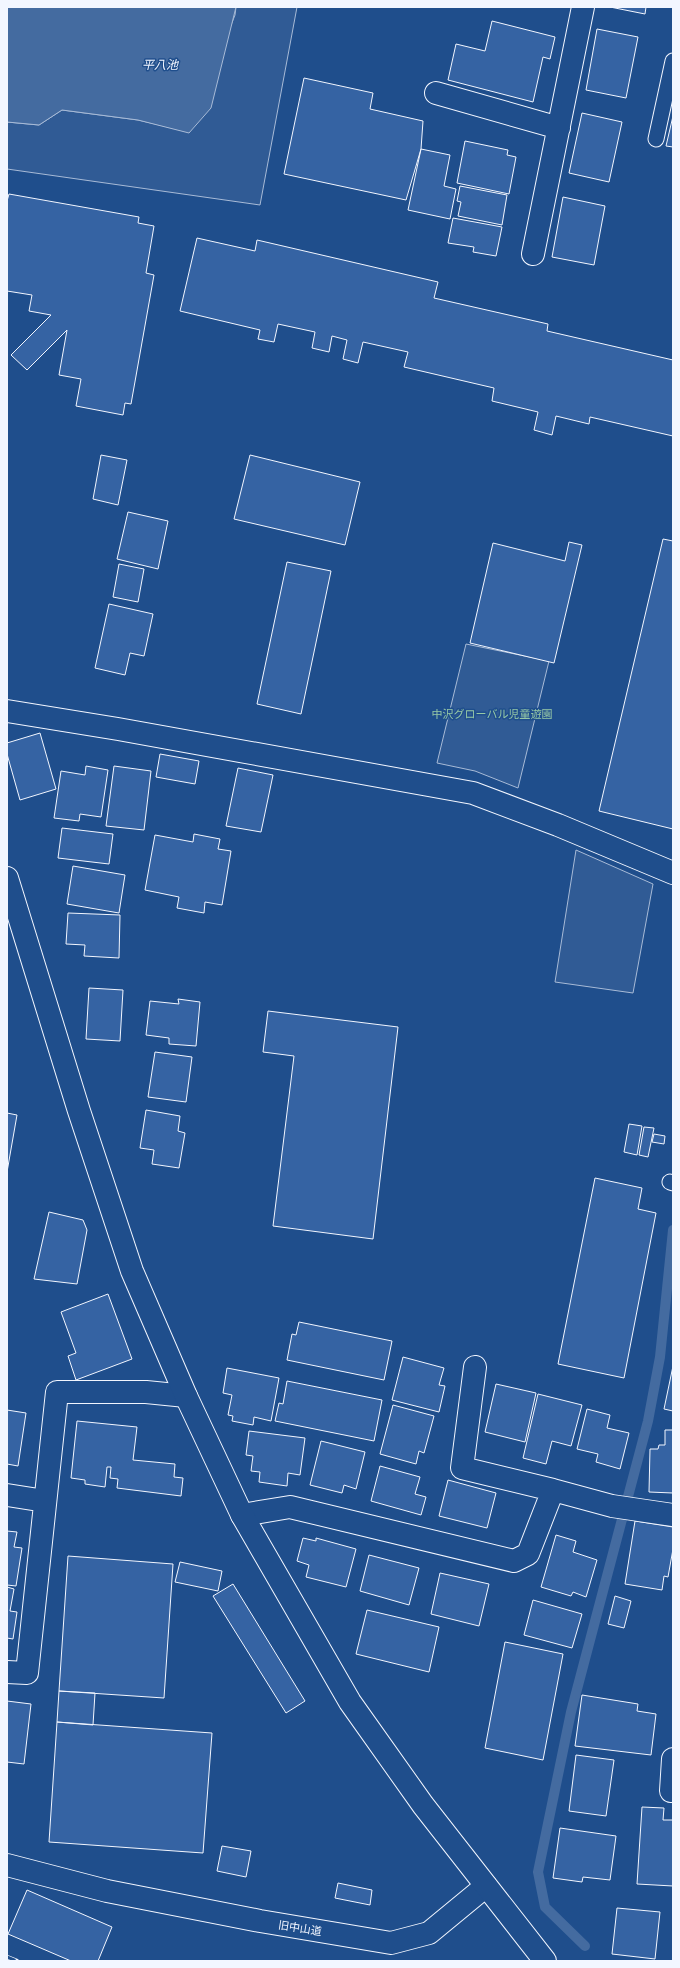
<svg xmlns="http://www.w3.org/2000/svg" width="680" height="1968" viewBox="0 0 680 1968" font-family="Signika,'Noto Sans JP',sans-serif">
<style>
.green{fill:#305b95;stroke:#a8bbd7}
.water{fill:#446ba0;stroke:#a8bbd7}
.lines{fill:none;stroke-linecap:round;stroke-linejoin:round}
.stream{stroke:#446ba0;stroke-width:10}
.building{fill:#3563a3;stroke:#f2f6ff}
.service-casing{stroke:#f2f6ff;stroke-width:17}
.minor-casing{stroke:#f2f6ff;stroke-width:24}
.tertiary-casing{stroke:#f2f6ff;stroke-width:24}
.service{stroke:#1f4e8c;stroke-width:15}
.minor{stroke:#1f4e8c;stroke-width:22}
.tertiary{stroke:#1f4e8c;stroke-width:22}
.rail-casing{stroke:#f2f6ff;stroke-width:4.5}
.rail{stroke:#1f4e8c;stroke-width:3;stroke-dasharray:9;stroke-linecap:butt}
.labels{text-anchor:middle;stroke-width:3;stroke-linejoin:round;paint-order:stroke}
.park-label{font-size:11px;fill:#97c8a6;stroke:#1f4e8c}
.street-label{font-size:11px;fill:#f2f6ff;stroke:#1f4e8c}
.water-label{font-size:12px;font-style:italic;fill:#f2f6ff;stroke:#1f4e8c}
</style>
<rect width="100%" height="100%" fill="#1f4e8c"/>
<!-- green -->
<path class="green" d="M 236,7 L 297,7 L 260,205 L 7,169 L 7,122 L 39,125 L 62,110 L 138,120 L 189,132 L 235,15 Z
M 466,644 L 549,661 L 518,788 L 475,771 L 437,763 Z
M 576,850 L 653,884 L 633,993 L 555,982 Z"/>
<!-- water -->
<path class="water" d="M 7,7 L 236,7 L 211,108 L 189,133 L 138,120 L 62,110 L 39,125 L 7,122 Z"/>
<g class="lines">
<!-- stream -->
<path class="stream" d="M 585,1946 L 545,1907 L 538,1872 L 571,1712 L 648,1421 L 660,1357 L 673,1230"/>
</g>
<!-- building -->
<path class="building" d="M 610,7 L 646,7 L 645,14 Z
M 492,21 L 555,37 L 550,59 L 543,57 L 533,102 L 448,80 L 456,44 L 485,51 Z
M 597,29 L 638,37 L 626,98 L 586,90 Z
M 304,78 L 373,93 L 370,109 L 423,121 L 421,149 L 406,200 L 284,174 Z
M 582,113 L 622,122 L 609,182 L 569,173 Z
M 673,116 L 673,147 L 666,146 Z
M 465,141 L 508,150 L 507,155 L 516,157 L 509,194 L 457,183 Z
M 421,149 L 450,155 L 444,186 L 456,189 L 450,219 L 408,210 Z
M 460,186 L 507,195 L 502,225 L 458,216 L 461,202 L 457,201 Z
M 9,194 L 139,217 L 138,223 L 154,226 L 146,273 L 154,275 L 131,404 L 125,403 L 123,415 L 76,406 L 81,379 L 59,375 L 67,330 L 27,370 L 11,355 L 51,315 L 29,311 L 32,295 L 7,291 L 7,201 Z
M 563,197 L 605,206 L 594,265 L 552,257 Z
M 453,218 L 502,227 L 496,256 L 473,252 L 474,247 L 448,243 Z
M 197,238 L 255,251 L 257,240 L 438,282 L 434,298 L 548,324 L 547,331 L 673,360 L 673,436 L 590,417 L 589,424 L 556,416 L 552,435 L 534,430 L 538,412 L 492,401 L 494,388 L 404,367 L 408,352 L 363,342 L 358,363 L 343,359 L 347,340 L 332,336 L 329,352 L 312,348 L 315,332 L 278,324 L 274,342 L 258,339 L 260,330 L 180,311 Z
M 101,455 L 127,460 L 118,505 L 93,499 Z
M 250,455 L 360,482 L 345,545 L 234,519 Z
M 128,512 L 168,521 L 158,569 L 117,559 Z
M 663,539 L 673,541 L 673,829 L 599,811 Z
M 569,542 L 582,545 L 554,663 L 470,643 L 493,543 L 565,561 Z
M 287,562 L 331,571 L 301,714 L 257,704 Z
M 119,564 L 144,569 L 138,602 L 113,597 Z
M 109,604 L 153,614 L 144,656 L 130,653 L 125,675 L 95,668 Z
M 40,733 L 56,789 L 20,800 L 7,754 L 7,743 Z
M 160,754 L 199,761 L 195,784 L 156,777 Z
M 86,766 L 108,770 L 101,817 L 80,814 L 79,821 L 54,818 L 61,771 L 85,775 Z
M 114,766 L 151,771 L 144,830 L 106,826 Z
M 238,768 L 273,775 L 261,832 L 226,826 Z
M 62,828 L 113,834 L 109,864 L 58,858 Z
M 194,834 L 220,839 L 218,849 L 231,851 L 222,905 L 205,902 L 204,913 L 177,908 L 179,897 L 145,890 L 155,835 L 193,842 Z
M 73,866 L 125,875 L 119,913 L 67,904 Z
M 68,913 L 120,915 L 119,958 L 84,956 L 85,945 L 66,944 Z
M 89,988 L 123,990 L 120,1041 L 86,1039 Z
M 178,999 L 200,1002 L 196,1046 L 169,1044 L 169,1038 L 146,1035 L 150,1001 L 179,1004 Z
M 268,1011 L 398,1027 L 373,1239 L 273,1226 L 294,1056 L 263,1052 Z
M 155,1052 L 192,1057 L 186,1102 L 148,1097 Z
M 146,1110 L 180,1116 L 178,1131 L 185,1133 L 179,1168 L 152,1164 L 154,1150 L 140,1148 Z
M 7,1113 L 17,1115 L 7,1172 Z
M 629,1124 L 642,1126 L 637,1155 L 624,1152 Z
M 644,1127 L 654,1128 L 648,1157 L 639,1155 Z
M 654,1134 L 665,1136 L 664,1144 L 652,1142 Z
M 595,1178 L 642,1188 L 638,1209 L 656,1213 L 624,1378 L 558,1364 Z
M 49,1212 L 83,1220 L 87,1230 L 77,1284 L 34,1279 Z
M 108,1294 L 132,1359 L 76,1380 L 68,1356 L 76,1353 L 61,1312 Z
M 299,1322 L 392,1341 L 384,1380 L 287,1360 L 292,1334 L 296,1335 Z
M 403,1357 L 444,1368 L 439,1385 L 445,1386 L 439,1412 L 392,1400 Z
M 673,1366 L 673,1411 L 664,1409 Z
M 227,1368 L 279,1378 L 271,1421 L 254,1417 L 253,1425 L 232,1421 L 233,1416 L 228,1415 L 232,1395 L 223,1393 Z
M 287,1381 L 382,1400 L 374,1441 L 275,1421 L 279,1403 L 283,1404 Z
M 496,1384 L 536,1393 L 525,1442 L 485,1432 Z
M 538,1394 L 582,1405 L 571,1446 L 552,1441 L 546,1464 L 523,1458 Z
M 393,1405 L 434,1416 L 424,1453 L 419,1451 L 416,1464 L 380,1454 Z
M 587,1409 L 610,1415 L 607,1428 L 629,1433 L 620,1469 L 596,1462 L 598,1454 L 577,1449 Z
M 7,1410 L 26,1413 L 18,1466 L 7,1464 L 7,1466 Z
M 77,1421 L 137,1427 L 133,1460 L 175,1464 L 174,1477 L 183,1478 L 181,1496 L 117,1488 L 118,1479 L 110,1478 L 111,1467 L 107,1467 L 105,1487 L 85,1484 L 85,1480 L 71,1478 Z
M 665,1430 L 673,1430 L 673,1493 L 649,1492 L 650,1449 L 658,1449 L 659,1445 L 665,1445 Z
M 249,1431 L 305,1438 L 300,1475 L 288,1473 L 287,1486 L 259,1482 L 260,1472 L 251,1471 L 253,1456 L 246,1455 Z
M 321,1441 L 365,1452 L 356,1489 L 344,1485 L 342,1493 L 310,1485 Z
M 380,1466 L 420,1477 L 415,1494 L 426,1497 L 421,1515 L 371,1501 Z
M 448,1480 L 496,1493 L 487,1528 L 439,1516 Z
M 635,1521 L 673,1527 L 673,1549 L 668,1577 L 664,1576 L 662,1590 L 625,1584 Z
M 7,1531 L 17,1532 L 14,1547 L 22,1548 L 16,1586 L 7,1585 Z
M 556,1535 L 576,1541 L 573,1552 L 597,1560 L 586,1597 L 573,1592 L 571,1596 L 541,1587 Z
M 303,1538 L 316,1541 L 316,1538 L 356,1549 L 346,1587 L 306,1577 L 309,1565 L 297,1561 Z
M 369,1555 L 419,1568 L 409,1605 L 360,1591 Z
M 68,1556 L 173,1564 L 164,1698 L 59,1691 Z
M 180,1562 L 222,1571 L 218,1591 L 175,1582 Z
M 440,1573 L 489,1584 L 479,1626 L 431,1614 Z
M 233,1584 L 305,1701 L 286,1713 L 213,1596 Z
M 7,1587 L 14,1589 L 10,1611 L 17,1612 L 13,1639 L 7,1638 Z
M 615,1596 L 631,1601 L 624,1628 L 608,1624 Z
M 533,1600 L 582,1614 L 572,1648 L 524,1635 Z
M 367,1610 L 439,1627 L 429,1672 L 356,1654 Z
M 505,1642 L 563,1654 L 543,1760 L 485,1748 Z
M 59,1691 L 95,1693 L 93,1725 L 57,1722 Z
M 582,1695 L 638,1704 L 637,1711 L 656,1714 L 651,1755 L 575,1746 Z
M 7,1701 L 31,1704 L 24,1764 L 7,1762 Z
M 57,1722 L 212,1733 L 203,1853 L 49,1842 Z
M 576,1755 L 614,1760 L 606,1816 L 569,1811 Z
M 642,1807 L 664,1808 L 663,1820 L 673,1820 L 673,1886 L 637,1884 Z
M 560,1828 L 616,1836 L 610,1880 L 583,1877 L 582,1882 L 553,1878 Z
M 222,1846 L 251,1851 L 246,1877 L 217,1871 Z
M 338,1883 L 372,1890 L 370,1905 L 335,1898 Z
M 27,1890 L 112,1927 L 98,1961 L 71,1961 L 8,1934 Z
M 617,1908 L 660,1912 L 655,1959 L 612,1954 Z"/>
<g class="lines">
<defs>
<path id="service" d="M 656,139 L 673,61
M 670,1182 L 673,1183"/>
<path id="minor" d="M 436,93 L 559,128
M 533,254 L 583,7
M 7,711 L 118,729 L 473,793 L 558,825 L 673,873
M 475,1367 L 462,1468 L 553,1490 L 612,1506 L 673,1515
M 7,1495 L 45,1501
M 242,1515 L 290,1507 L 514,1561 L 528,1554 L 553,1490
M 7,1672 L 27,1673 L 57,1392 L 146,1392 L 186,1396
M 673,1759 L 671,1791 L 673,1791
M 7,1865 L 107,1891 L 260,1921 L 391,1943 L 429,1933 L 486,1886"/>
<path id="tertiary" d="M 7,878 L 79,1111 L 132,1271 L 186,1396 L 242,1515 L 350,1702 L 423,1805 L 545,1961"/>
</defs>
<!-- service casing -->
<use href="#service" class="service-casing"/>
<!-- minor casing -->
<use href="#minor" class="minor-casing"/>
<!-- tertiary casing -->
<use href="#tertiary" class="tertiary-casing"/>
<!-- service -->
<use href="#service" class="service"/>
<!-- minor -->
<use href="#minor" class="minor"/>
<!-- tertiary -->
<use href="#tertiary" class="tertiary"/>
<defs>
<path id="rail" d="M 7,1957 L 17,1961"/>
</defs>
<!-- rail casing -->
<use href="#rail" class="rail-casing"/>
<!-- rail -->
<use href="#rail" class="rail"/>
</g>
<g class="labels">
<!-- park labels -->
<g class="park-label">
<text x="492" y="718">中沢グローバル児童遊園</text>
</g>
<!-- street labels -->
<g class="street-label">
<text transform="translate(300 1928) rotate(9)" y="4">旧中山道</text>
</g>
<!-- water labels -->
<g class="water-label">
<text x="160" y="69">平八池</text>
</g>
</g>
<!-- border -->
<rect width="680" height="1968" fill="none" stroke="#f2f6ff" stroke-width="16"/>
</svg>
